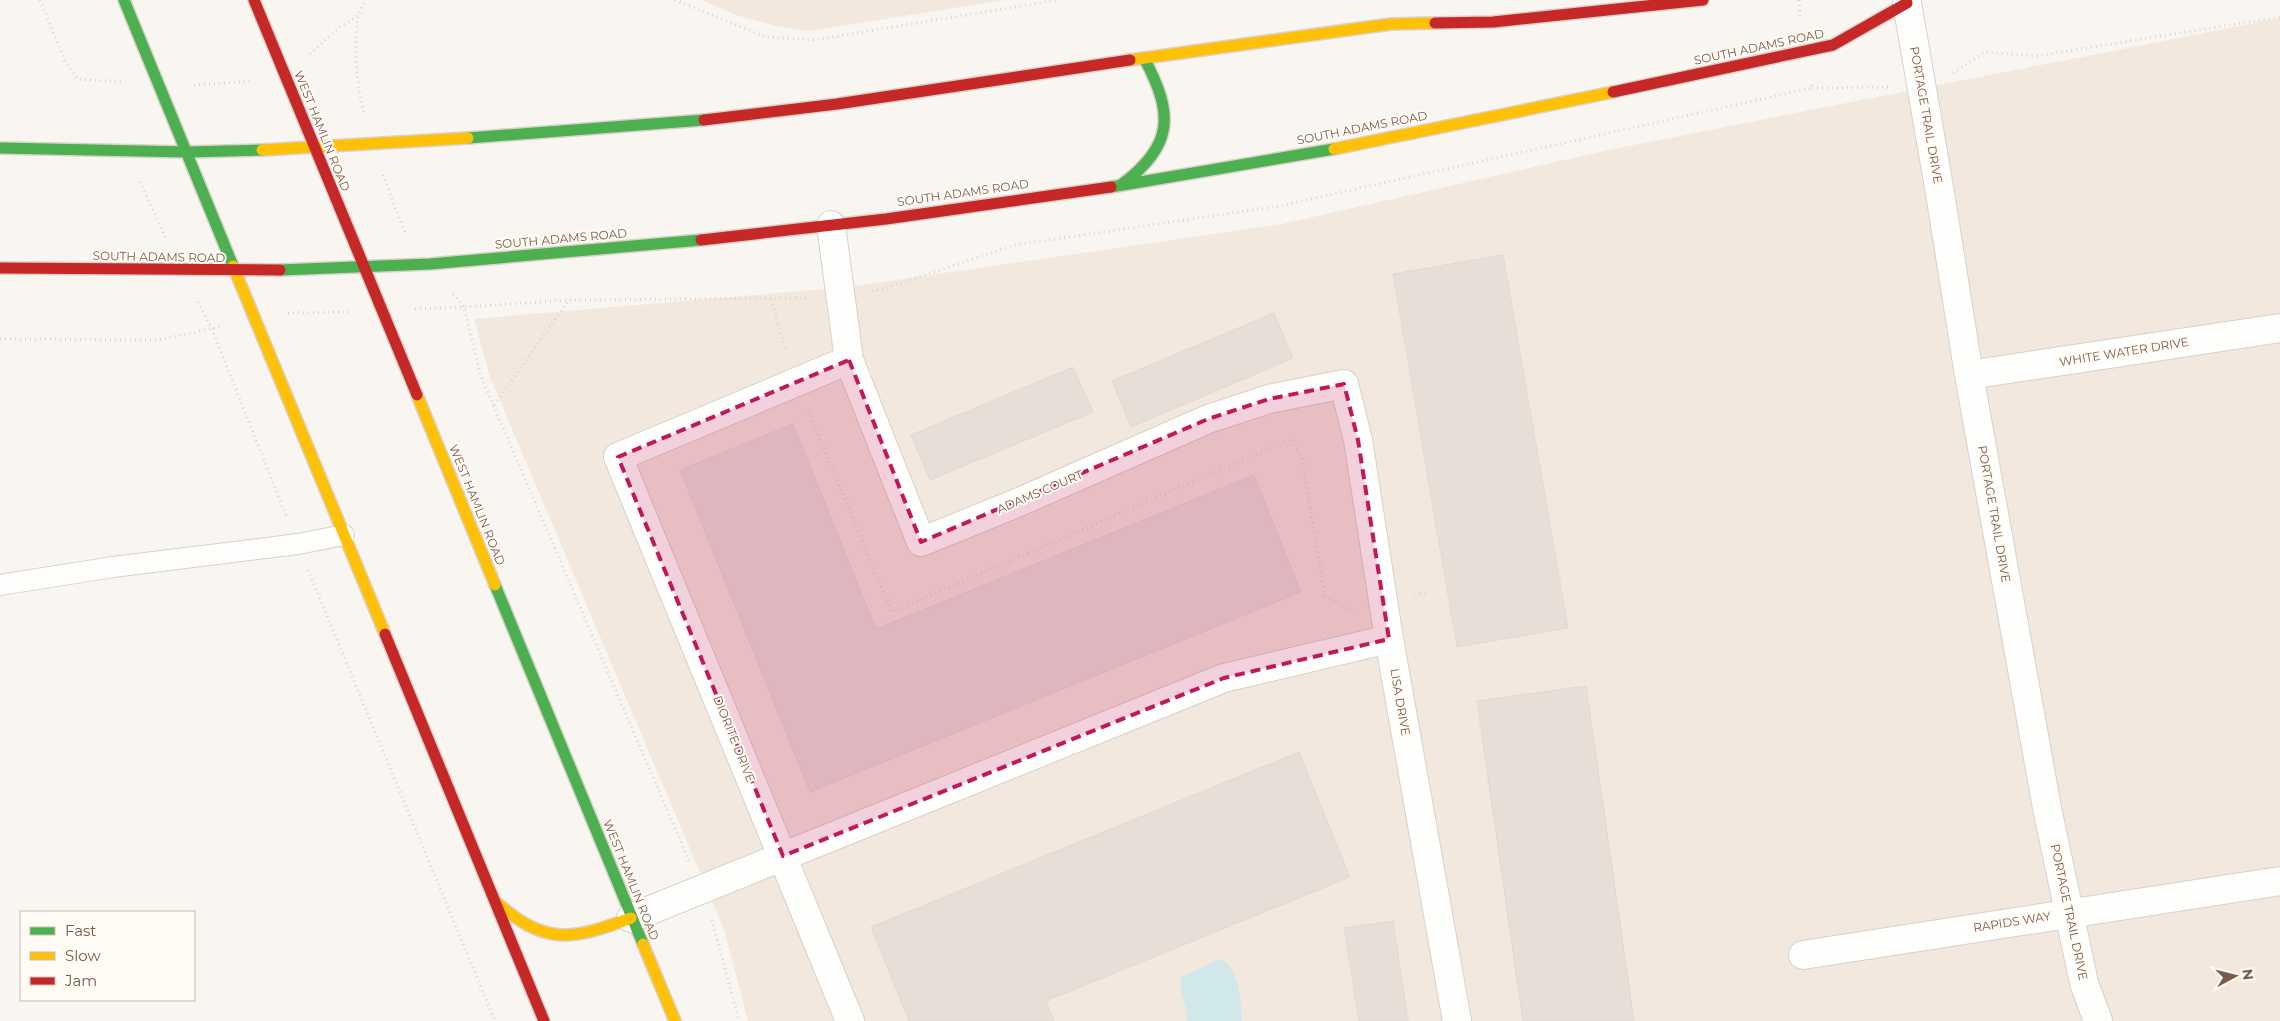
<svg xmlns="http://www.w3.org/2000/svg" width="2280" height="1021" viewBox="0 0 2280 1021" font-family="Montserrat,sans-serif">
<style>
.residential{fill:#f2e8de}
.water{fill:#d0e8ea}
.building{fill:#e6ded7;stroke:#e2d8d2}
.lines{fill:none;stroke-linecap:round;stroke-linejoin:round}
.lane-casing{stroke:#d7d1cb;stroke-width:22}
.street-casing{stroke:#d7d1cb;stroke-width:30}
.fast-casing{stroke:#d9d2cb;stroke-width:14}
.slow-casing{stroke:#d9d2cb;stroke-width:14}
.jam-casing{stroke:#d9d2cb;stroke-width:14}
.path{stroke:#dcd5d0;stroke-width:3;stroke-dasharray:1 4;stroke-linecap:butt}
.lane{stroke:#fefefd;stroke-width:20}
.street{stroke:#fefefd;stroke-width:28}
.fast{stroke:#4caf50;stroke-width:11}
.slow{stroke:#ffc107;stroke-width:11}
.jam{stroke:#c62828;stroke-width:11}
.marked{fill:#c2185b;fill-opacity:0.2;stroke:#c2185b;stroke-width:4;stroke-dasharray:10 6;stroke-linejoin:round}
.labels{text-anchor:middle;stroke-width:4;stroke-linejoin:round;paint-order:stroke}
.street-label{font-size:12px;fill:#7a5c4d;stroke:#fffaf3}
</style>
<rect width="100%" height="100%" fill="#f9f5f0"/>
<!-- residential -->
<path class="residential" d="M 701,0 L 1003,0 L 811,31 L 776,26 L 739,16 Z
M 2280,18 L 2280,1021 L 748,1021 L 724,929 L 490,377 L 474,319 L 848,287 L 1282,224 L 1613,149 Z"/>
<!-- water -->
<path class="water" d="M 1220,959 C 1241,969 1240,1001 1242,1021 L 1187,1021 C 1188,1005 1178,992 1181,977 Z"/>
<!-- building -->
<path class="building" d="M 1503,255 L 1568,628 L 1457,647 L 1393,274 Z
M 1274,313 L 1293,358 L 1131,427 L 1112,381 Z
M 1073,367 L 1093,412 L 930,480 L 911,435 Z
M 793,424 L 876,629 L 1254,475 L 1301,592 L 810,792 L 680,470 Z
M 1586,686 L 1634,1021 L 1523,1021 L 1477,701 Z
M 1299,752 L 1350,877 L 1046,1001 L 1054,1021 L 909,1021 L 871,927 Z
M 1393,921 L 1408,1021 L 1359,1021 L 1344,928 Z"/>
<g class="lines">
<defs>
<path id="lane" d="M 0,585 L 113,567 L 298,544 L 344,535"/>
<path id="street" d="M 1907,3 L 1940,193 L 1969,375 L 2047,808 L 2084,983 L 2098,1021
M 831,225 L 849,360 L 921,542 L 1017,503 L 1208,419 L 1269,399 L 1344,384 L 1358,440 L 1389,639 L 1457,1021
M 849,360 L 618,457 L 850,1021
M 1969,375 L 2280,328
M 631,918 L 1224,678 L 1389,639
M 1803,955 L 2280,881"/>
<path id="fast" d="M 124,0 L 233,266
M 468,138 L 704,120
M 0,148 L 187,152 L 262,150
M 1121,185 C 1174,146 1174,114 1144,58
M 1111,187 L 1334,149
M 280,270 L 430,264 L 701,240
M 495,585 L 643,944"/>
<path id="slow" d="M 1130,60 L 1391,24 L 1435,23
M 1334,149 L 1613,92
M 262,150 L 468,138
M 233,266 L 385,634
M 417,395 L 495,585
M 496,902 C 546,946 572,940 631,918
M 643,944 L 675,1021"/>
<path id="jam" d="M 254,0 L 417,395
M 1435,23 L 1493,22 L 1703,0
M 1613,92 L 1833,45 L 1907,3
M 704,120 L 837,104 L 1130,60
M 701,240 L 886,219 L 1111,187
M 0,268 L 280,270
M 385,634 L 544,1021"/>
</defs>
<!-- lane casing -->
<use href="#lane" class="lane-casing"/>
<!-- street casing -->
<use href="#street" class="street-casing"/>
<!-- fast casing -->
<use href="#fast" class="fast-casing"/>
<!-- slow casing -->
<use href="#slow" class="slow-casing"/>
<!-- jam casing -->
<use href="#jam" class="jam-casing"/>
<!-- path -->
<path class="path" d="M 40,0 L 65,61 L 78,79 L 123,82
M 675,0 L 766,37 L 814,40 L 1057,0
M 1799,0 L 1800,19
M 310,54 L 340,27 L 358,16
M 1953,73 L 1985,52 L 2036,56 L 2280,17
M 194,85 L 253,81
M 1812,88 L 1889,87
M 364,112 C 356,86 354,45 358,18 C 359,12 363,6 365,0
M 383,175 L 405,233
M 140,182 L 166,238
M 872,291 L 882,289 L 1015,245 L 1279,206 L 1812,88 L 1811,82
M 453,294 L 464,307
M 771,299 L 786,351
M 198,302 L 212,329 L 287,518
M 415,309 L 464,307
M 288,313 L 349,312
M 0,339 L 158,340 L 223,326
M 494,405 L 569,300
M 808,411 L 892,612 L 1292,439 L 1302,458 L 1325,596 L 1352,611
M 308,570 L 495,1021
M 1414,595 L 1429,592
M 689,861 L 480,374 L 464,307 L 569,300 L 809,298
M 712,920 L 739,1021"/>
<!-- lane -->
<use href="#lane" class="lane"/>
<!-- street -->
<use href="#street" class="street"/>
<!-- fast -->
<use href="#fast" class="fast"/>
<!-- slow -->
<use href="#slow" class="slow"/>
<!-- jam -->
<use href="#jam" class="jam"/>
</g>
<!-- marked area -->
<path class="marked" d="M 849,360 L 921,542 L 1208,419 L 1269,399 L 1344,384 L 1358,440 L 1389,639 L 1224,678 L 783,856 L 618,457 Z"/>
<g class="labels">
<!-- street labels -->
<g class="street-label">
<text transform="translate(1759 47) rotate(-12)" y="4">SOUTH ADAMS ROAD</text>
<text transform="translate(1926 115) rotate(80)" y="4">PORTAGE TRAIL DRIVE</text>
<text transform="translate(1362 128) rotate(-11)" y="4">SOUTH ADAMS ROAD</text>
<text transform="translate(322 131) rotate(68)" y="4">WEST HAMLIN ROAD</text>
<text transform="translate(963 193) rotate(-8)" y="4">SOUTH ADAMS ROAD</text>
<text transform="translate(561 239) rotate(-5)" y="4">SOUTH ADAMS ROAD</text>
<text transform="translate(159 257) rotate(1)" y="4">SOUTH ADAMS ROAD</text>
<text transform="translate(2124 352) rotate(-9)" y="4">WHITE WATER DRIVE</text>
<text transform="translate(1040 492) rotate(-23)" y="4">ADAMS COURT</text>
<text transform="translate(477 505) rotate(68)" y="4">WEST HAMLIN ROAD</text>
<text transform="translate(1994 514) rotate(80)" y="4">PORTAGE TRAIL DRIVE</text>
<text transform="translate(1400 702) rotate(80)" y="4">LISA DRIVE</text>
<text transform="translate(734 739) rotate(68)" y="4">DIORITE DRIVE</text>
<text transform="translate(631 880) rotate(68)" y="4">WEST HAMLIN ROAD</text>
<text transform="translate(2069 912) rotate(78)" y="4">PORTAGE TRAIL DRIVE</text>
<text transform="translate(2012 922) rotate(-9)" y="4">RAPIDS WAY</text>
</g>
</g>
<!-- legend -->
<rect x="20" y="911" width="175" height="90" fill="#fffaf3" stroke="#cabbb1"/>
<rect x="30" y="927" width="25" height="8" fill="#4caf50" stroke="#cabbb1"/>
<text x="65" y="936" font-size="15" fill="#7a5c4d">Fast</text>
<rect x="30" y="952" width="25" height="8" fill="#ffc107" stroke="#cabbb1"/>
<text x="65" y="961" font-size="15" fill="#7a5c4d">Slow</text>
<rect x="30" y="977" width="25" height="8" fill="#c62828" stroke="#cabbb1"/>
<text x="65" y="986" font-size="15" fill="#7a5c4d">Jam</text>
<!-- north arrow -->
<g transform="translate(2235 976) rotate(83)" stroke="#fffaf3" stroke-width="4" paint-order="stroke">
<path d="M0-4L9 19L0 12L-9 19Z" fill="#7a5c4d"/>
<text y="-8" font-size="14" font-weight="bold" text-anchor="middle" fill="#7a5c4d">N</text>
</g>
</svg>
